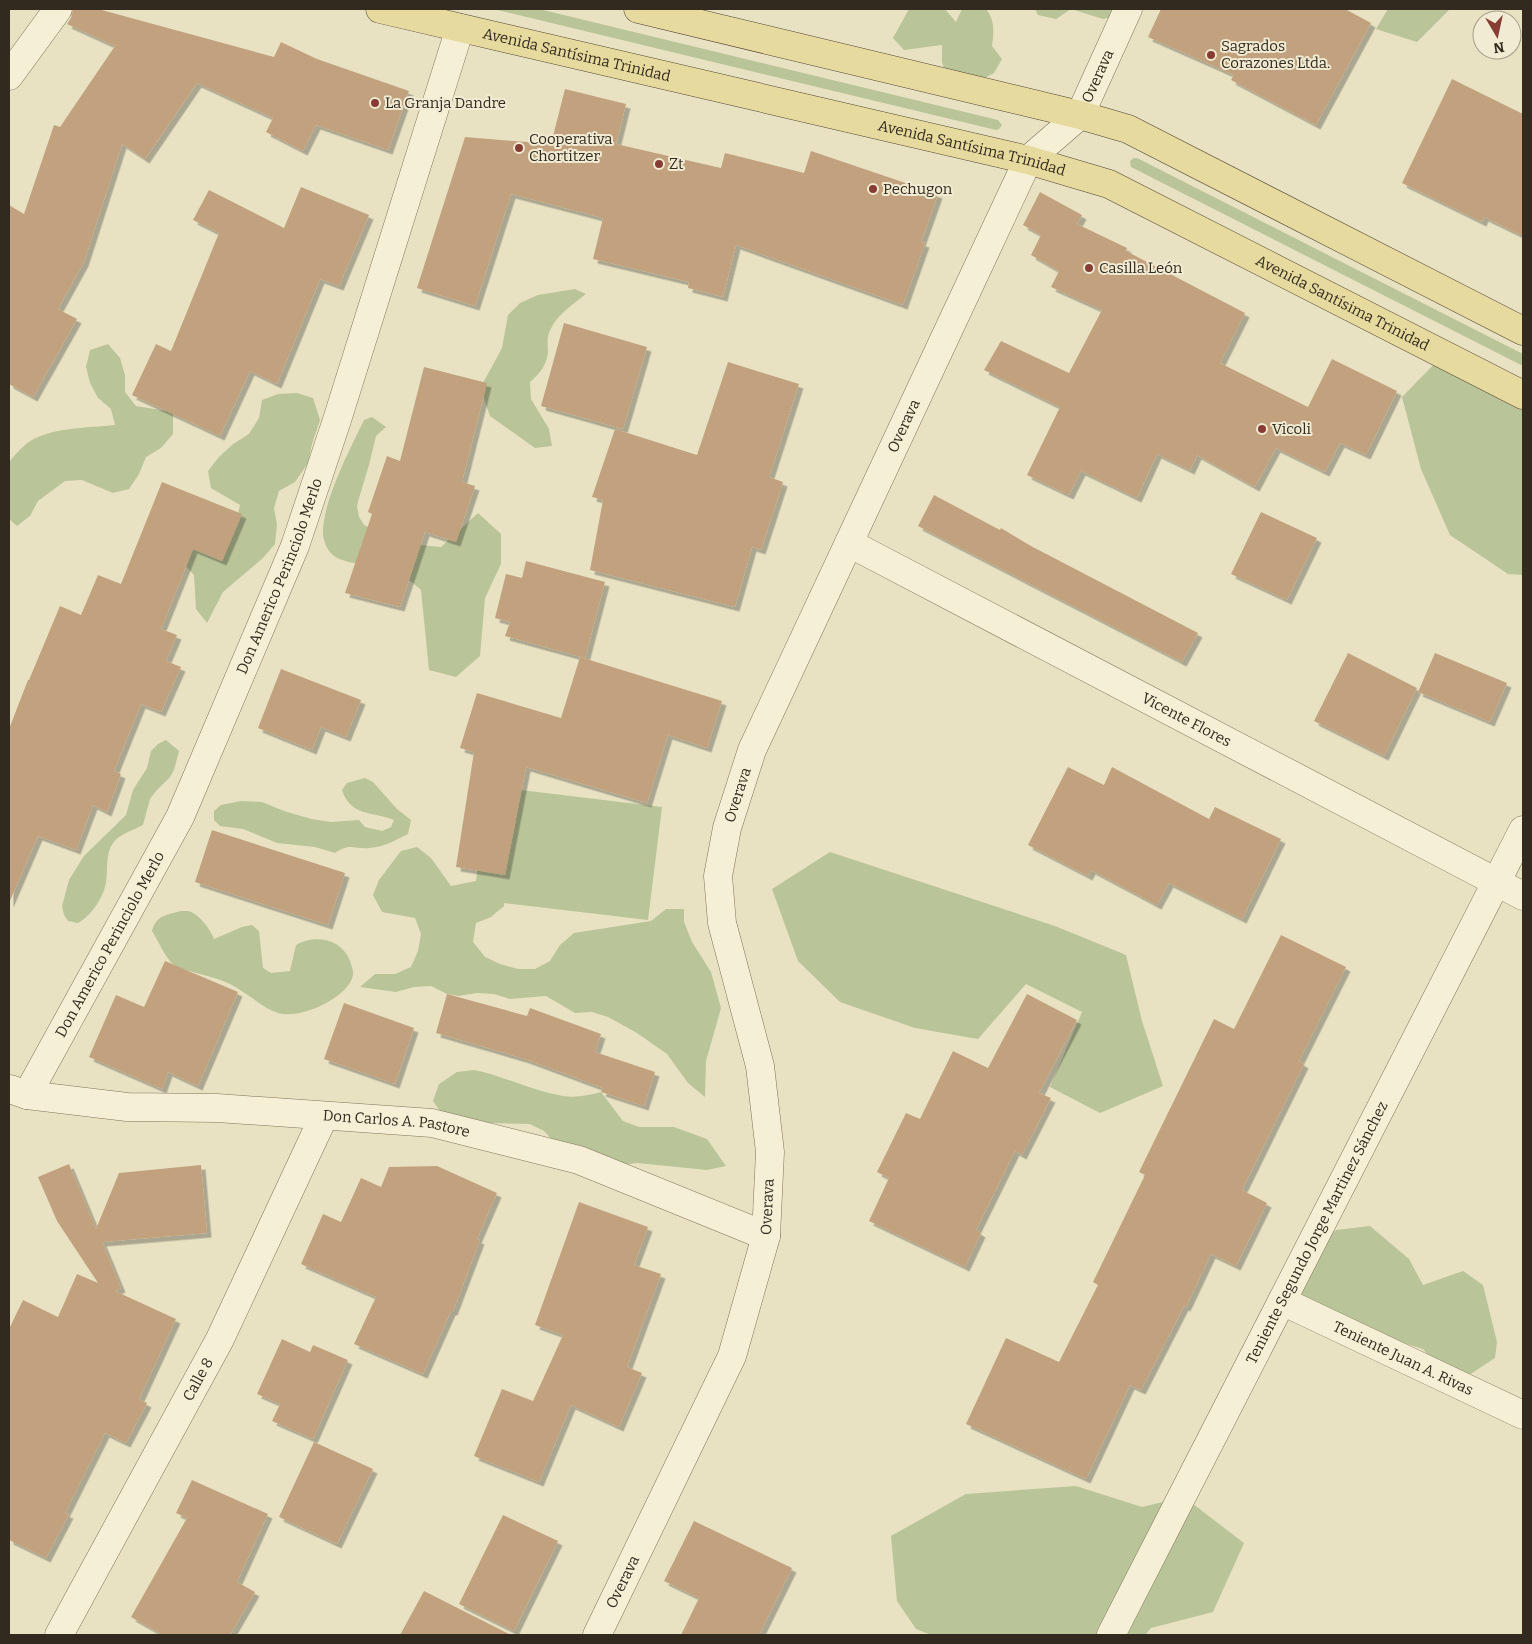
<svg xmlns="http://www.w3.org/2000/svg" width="1532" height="1644" viewBox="0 0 1532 1644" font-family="Bitter,serif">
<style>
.green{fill:#bac499}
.building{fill:#c2a27e;filter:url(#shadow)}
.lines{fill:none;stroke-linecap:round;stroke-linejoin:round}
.street-casing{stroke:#80745c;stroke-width:29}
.primary-casing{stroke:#4e4230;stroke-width:29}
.street{stroke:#f4efd5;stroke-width:28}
.primary{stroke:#e7da9f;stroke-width:28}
.poi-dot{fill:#873d34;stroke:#f0ebd2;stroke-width:2}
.labels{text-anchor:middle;stroke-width:4;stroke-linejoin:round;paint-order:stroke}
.poi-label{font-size:15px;fill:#322a1e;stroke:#f0ebd2;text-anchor:start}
.street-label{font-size:15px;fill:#322a1e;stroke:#f0ebd2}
</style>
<defs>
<filter id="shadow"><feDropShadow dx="4.5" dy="4.5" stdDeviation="0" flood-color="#0004"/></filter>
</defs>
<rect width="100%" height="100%" fill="#e8e2c3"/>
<!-- green -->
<path class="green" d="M 493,9 L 539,9 L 998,120 L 1002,125 L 999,129 L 996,130 Z
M 909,9 L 945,9 L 956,22 L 962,9 L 986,9 C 995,20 994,32 992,46 L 1002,59 L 994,73 L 979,81 L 947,77 L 942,62 L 942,45 L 904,50 L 893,38 Z
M 1035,9 L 1121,9 L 1122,15 L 1103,19 L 1071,9 L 1056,19 L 1038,15 Z
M 1388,9 L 1450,9 L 1417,42 L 1376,29 Z
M 1134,158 L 1137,158 L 1523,354 L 1523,366 L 1131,167 L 1130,161 Z
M 575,289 L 586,294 C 572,305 552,318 548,337 C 547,342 548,348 548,353 C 546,366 540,373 530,382 L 531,399 L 549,429 L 552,446 L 535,448 L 490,416 L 484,399 L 483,383 L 502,348 L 508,315 L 520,303 L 538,295 Z
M 108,344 L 120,358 L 125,375 L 125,392 L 136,406 L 173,412 L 173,434 L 161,448 L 146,457 L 139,474 L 129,489 L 113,493 L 82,480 L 65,481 L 38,501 L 30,516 L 17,526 L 9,519 L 9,462 C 14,456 19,450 25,445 C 46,427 88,428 115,425 L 111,409 L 98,398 L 90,383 L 86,367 L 90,350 Z
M 1444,354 L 1523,386 L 1523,575 L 1508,574 L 1450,535 L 1421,469 L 1402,397 Z
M 297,393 L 313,398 L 320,420 L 312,444 L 308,463 L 295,482 L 279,491 L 274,508 L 277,525 L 275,544 L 263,558 L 223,592 L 207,623 L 196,609 L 194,575 L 171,550 L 236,522 L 240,505 L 211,488 L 208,471 L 219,457 L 233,444 L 249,434 L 259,418 L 262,400 L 278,394 Z
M 372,417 L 386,427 L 376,436 L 369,465 L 359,498 L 357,506 L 359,517 L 364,525 L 390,537 L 410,544 L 441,547 L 478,513 L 501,534 L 501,564 L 485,598 L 480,656 L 456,677 L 429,670 L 421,590 C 415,585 408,578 400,574 C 381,563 357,567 337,558 C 328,553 323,542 323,532 C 323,501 350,449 364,420 Z
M 166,740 L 179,751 L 174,770 L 170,777 L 156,791 L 150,799 L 143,825 C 134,830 119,834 113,843 C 105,855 108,869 106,882 C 104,897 91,916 78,923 L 68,921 L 64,915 L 62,906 L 69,880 L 84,856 L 126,815 L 133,790 L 147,768 L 151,751 L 158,744 Z
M 365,778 L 373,782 L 397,809 L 411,820 L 408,834 C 396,840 384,847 370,848 C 354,850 351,842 335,853 L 315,847 L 277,843 L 243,829 L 220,826 L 214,820 L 214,811 L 221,805 L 241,801 L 262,802 L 284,811 L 311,819 L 331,822 L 359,820 L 365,827 L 382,831 L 391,827 L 394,820 C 372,811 351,817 342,790 L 347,783 Z
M 487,786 L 662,807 L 648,920 L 504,903 L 504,906 L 491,917 L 476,923 L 473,942 L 485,957 L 500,964 L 518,969 L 535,969 L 550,961 L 560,945 L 574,933 L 651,921 L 666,909 L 684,909 L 684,922 L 692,942 L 711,972 L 721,1008 L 706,1061 L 705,1097 L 688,1083 L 667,1054 L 637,1033 L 608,1017 L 592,1012 L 575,1013 L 546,996 L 510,999 L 494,994 L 477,993 L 458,996 L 447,994 L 431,986 L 414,987 L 396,992 L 360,987 L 375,974 L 395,974 L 411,967 L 418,951 L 421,934 L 415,918 L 382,912 L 373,895 L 379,880 L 401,851 L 417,847 L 431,858 L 451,886 L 476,881 Z
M 830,852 L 1055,926 L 1126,955 L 1142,1021 L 1163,1086 L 1100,1113 L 1050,1087 L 1082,1012 L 1026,984 L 978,1039 L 915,1028 L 840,1002 L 798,961 L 772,889 Z
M 181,911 C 181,911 189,911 189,911 C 200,915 210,929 214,939 L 242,927 L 252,925 L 259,931 L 263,968 L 271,973 L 290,971 L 296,945 C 315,934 342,939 350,961 C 351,965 354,971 353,975 C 349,998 299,1020 278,1013 C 263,1008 247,993 232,985 C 220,979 207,976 193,972 C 187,970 180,969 175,966 C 165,958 159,942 152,931 C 156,915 167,915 181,911 Z
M 474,1070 C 504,1076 532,1091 563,1096 C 576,1098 589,1095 601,1092 L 623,1121 L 639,1127 L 674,1127 L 707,1139 L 726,1166 L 707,1170 L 637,1163 L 622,1165 L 570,1158 L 544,1131 L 530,1124 L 458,1122 L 442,1114 L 433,1101 L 439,1084 L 457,1072 Z
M 1370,1226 L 1409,1259 L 1423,1285 L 1463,1271 L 1483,1285 L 1497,1342 L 1495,1358 L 1454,1385 L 1423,1349 L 1378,1335 L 1295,1301 L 1311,1256 L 1336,1230 Z
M 1076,1486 L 1142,1507 L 1184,1497 L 1244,1543 L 1213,1612 L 1151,1628 L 1145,1635 L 931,1635 L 916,1629 L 897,1601 L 891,1536 L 966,1494 Z"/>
<!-- building -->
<path class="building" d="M 73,9 L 98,9 L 274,57 L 281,42 L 317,59 L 409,91 L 388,150 L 316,125 L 303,151 L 266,132 L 273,118 L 197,83 L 145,159 L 122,144 L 84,262 L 58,309 L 77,319 L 33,397 L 9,384 L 9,205 L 24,214 L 54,125 L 60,127 L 115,46 L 67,24 L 71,18 Z
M 1161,9 L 1345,9 L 1371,23 L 1316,125 L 1231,80 L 1234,75 L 1148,37 Z
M 1452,79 L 1523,114 L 1523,236 L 1484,217 L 1482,222 L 1402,183 Z
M 565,89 L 626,104 L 616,144 L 721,168 L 725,153 L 804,173 L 811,151 L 938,194 L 921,242 L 925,243 L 903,305 L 736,245 L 723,297 L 688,288 L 689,282 L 593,259 L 603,218 L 511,194 L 475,306 L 417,288 L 465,137 L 551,144 Z
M 301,187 L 369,215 L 339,286 L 320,279 L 277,384 L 250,371 L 220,436 L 132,395 L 156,344 L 171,351 L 219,233 L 193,220 L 209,190 L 284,228 Z
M 1040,192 L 1082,215 L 1077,224 L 1127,248 L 1126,251 L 1245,313 L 1220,363 L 1308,407 L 1332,359 L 1397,391 L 1366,455 L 1340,443 L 1325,472 L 1276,448 L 1255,487 L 1197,455 L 1190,470 L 1157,454 L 1137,498 L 1081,471 L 1069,495 L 1027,475 L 1060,407 L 984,370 L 1001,341 L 1069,373 L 1102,310 L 1051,287 L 1059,271 L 1031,255 L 1041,235 L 1023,225 Z
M 564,323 L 647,347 L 623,429 L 541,406 Z
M 728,362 L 799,384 L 769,477 L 783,482 L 761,550 L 752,547 L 735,607 L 590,570 L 603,500 L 592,497 L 615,429 L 697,455 Z
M 424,367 L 487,383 L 462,482 L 475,486 L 456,542 L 425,532 L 400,607 L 345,593 L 372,514 L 368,512 L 387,456 L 400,461 Z
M 162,482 L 242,514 L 222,561 L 193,549 L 161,629 L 177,635 L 166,661 L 181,667 L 161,712 L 141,704 L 114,771 L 121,774 L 107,812 L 93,805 L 76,850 L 38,836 L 9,903 L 9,729 L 28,680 L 29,680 L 60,606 L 81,615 L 98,575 L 121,584 Z
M 934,495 L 1000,530 L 1001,528 L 1031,546 L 1198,633 L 1182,662 L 918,526 Z
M 1261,512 L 1317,538 L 1287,600 L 1231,574 Z
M 526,561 L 605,582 L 585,658 L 505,636 L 510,622 L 495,618 L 506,574 L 522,578 Z
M 1348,653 L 1417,688 L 1384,756 L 1314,721 Z
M 1435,653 L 1507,683 L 1490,722 L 1418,692 Z
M 580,657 L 722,701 L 707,748 L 668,735 L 647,803 L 526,767 L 505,875 L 456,867 L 474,752 L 460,748 L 477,693 L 561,718 Z
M 281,669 L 361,700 L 346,737 L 321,727 L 312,750 L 258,728 Z
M 1068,767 L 1104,785 L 1112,767 L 1209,819 L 1215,807 L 1281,839 L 1242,919 L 1169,883 L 1157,905 L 1091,870 L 1088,876 L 1028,845 Z
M 212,830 L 345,873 L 328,925 L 195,882 Z
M 1281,935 L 1346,967 L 1299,1061 L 1304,1064 L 1242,1190 L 1267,1203 L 1236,1266 L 1211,1254 L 1186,1307 L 1184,1306 L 1141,1390 L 1130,1385 L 1086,1479 L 966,1424 L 1006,1338 L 1059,1362 L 1098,1285 L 1093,1282 L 1145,1175 L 1139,1172 L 1214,1019 L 1234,1029 Z
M 165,961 L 238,992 L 198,1086 L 168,1072 L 162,1089 L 89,1057 L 116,995 L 144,1007 Z
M 447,994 L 527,1016 L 530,1008 L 601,1034 L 595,1052 L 655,1072 L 644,1106 L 601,1092 L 603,1088 L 525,1059 L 436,1033 Z
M 1027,994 L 1077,1020 L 1039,1093 L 1051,1098 L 1022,1155 L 1015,1151 L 976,1230 L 981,1233 L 965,1267 L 869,1221 L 889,1178 L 877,1172 L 906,1113 L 920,1119 L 953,1051 L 988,1068 Z
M 344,1003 L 414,1028 L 395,1084 L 324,1059 Z
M 69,1164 L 96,1229 L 119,1173 L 201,1165 L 207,1233 L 102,1242 L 121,1288 L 115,1291 L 176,1319 L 139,1399 L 147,1403 L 126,1443 L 105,1433 L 65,1513 L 69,1514 L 46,1558 L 9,1540 L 9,1329 L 23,1300 L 58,1317 L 77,1274 L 98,1283 L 57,1221 L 38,1177 Z
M 437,1166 L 497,1193 L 477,1239 L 480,1240 L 453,1311 L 451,1311 L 423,1374 L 354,1344 L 376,1297 L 301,1264 L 323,1214 L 341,1222 L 361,1178 L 381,1187 L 389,1167 Z
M 579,1202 L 648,1227 L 634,1265 L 661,1274 L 627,1367 L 642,1373 L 619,1427 L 571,1405 L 539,1482 L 474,1456 L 502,1389 L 533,1401 L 563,1335 L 535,1325 Z
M 282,1339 L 310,1352 L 313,1345 L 348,1360 L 313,1439 L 272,1421 L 280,1404 L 257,1394 Z
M 314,1442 L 373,1469 L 337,1544 L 279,1517 Z
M 192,1480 L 268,1514 L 237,1582 L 255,1592 L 230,1635 L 163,1635 L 131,1617 L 187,1518 L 176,1513 Z
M 503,1515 L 558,1541 L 514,1631 L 459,1604 Z
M 694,1521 L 792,1568 L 759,1635 L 681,1635 L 699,1598 L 664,1581 Z
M 424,1591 L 511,1635 L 400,1635 Z"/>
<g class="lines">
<defs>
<g id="street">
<path d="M 9,76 L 58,9"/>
<path id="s1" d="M 849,543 L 1523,896"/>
<path id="s2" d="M 10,1089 L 27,1095 L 127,1107 L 217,1108 L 432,1123 L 579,1160 L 766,1236"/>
<path id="s3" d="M 27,1095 L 180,817 L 295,546 L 337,420 L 460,28"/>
<path id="s4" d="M 1282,1301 L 1523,1415"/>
<path id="s5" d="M 59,1635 L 220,1339 L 324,1116"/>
<path id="s6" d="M 597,1635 L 732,1356 L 766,1236 L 770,1152 L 760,1066 L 722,923 L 718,876 L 727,828 L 752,750 L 1028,160 L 1080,115 L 1128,9"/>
<path id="s7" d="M 1111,1635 L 1523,830"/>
</g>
<g id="primary">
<path id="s8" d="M 380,9 L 1028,160 L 1109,184 L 1523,395"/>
<path d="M 638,9 L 1080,115 L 1128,129 L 1523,331"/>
</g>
</defs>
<!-- street casing -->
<use href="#street" class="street-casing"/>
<!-- primary casing -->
<use href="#primary" class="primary-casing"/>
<!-- street -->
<use href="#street" class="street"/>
<!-- primary -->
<use href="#primary" class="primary"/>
</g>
<!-- markers -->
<g class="poi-dot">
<circle cx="1211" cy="55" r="5"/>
<circle cx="375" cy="103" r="5"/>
<circle cx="519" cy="148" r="5"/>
<circle cx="659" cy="164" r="5"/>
<circle cx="873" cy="189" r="5"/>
<circle cx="1089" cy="268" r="5"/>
<circle cx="1262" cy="429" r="5"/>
</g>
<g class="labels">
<!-- poi labels -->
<g class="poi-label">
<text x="1221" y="51">Sagrados<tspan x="1221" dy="17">Corazones Ltda.</tspan></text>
<text x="385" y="108">La Granja Dandre</text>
<text x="529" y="144">Cooperativa<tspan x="529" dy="17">Chortitzer</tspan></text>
<text x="669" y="169">Zt</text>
<text x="883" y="194">Pechugon</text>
<text x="1099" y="273">Casilla León</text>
<text x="1272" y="434">Vicoli</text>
</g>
<!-- street labels -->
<g class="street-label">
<text dy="5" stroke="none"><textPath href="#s8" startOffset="202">Avenida Santísima Trinidad</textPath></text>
<text dy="5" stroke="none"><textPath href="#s6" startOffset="1694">Overava</textPath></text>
<text dy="5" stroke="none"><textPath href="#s8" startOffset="608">Avenida Santísima Trinidad</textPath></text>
<text dy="5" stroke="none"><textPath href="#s8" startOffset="1012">Avenida Santísima Trinidad</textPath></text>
<text dy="5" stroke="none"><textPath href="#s6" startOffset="1289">Overava</textPath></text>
<text dy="5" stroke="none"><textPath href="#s3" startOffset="578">Don Americo Perinciolo Merlo</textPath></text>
<text dy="5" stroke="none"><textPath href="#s1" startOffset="381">Vicente Flores</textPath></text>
<text dy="5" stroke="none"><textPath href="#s6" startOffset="884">Overava</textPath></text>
<text dy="5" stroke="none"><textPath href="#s3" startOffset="172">Don Americo Perinciolo Merlo</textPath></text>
<text dy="5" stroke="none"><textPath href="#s2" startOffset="389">Don Carlos A. Pastore</textPath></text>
<text dy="5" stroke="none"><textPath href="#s6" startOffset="464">Overava</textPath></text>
<text dy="5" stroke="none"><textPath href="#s7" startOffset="452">Teniente Segundo Jorge Martinez Sánchez</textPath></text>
<text dy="5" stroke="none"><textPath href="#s4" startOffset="134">Teniente Juan A. Rivas</textPath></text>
<text dy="5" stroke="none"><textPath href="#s5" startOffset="291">Calle 8</textPath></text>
<text dy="5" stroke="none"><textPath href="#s6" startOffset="59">Overava</textPath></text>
</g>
</g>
<!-- border -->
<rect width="1532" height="1644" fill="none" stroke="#322a1e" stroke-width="20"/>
<!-- north arrow -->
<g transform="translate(1497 35) rotate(171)"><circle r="24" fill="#f0ebd2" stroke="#a49e8a"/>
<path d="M0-4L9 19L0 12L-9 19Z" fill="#873d34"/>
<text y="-8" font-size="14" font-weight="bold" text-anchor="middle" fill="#322a1e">N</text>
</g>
</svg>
